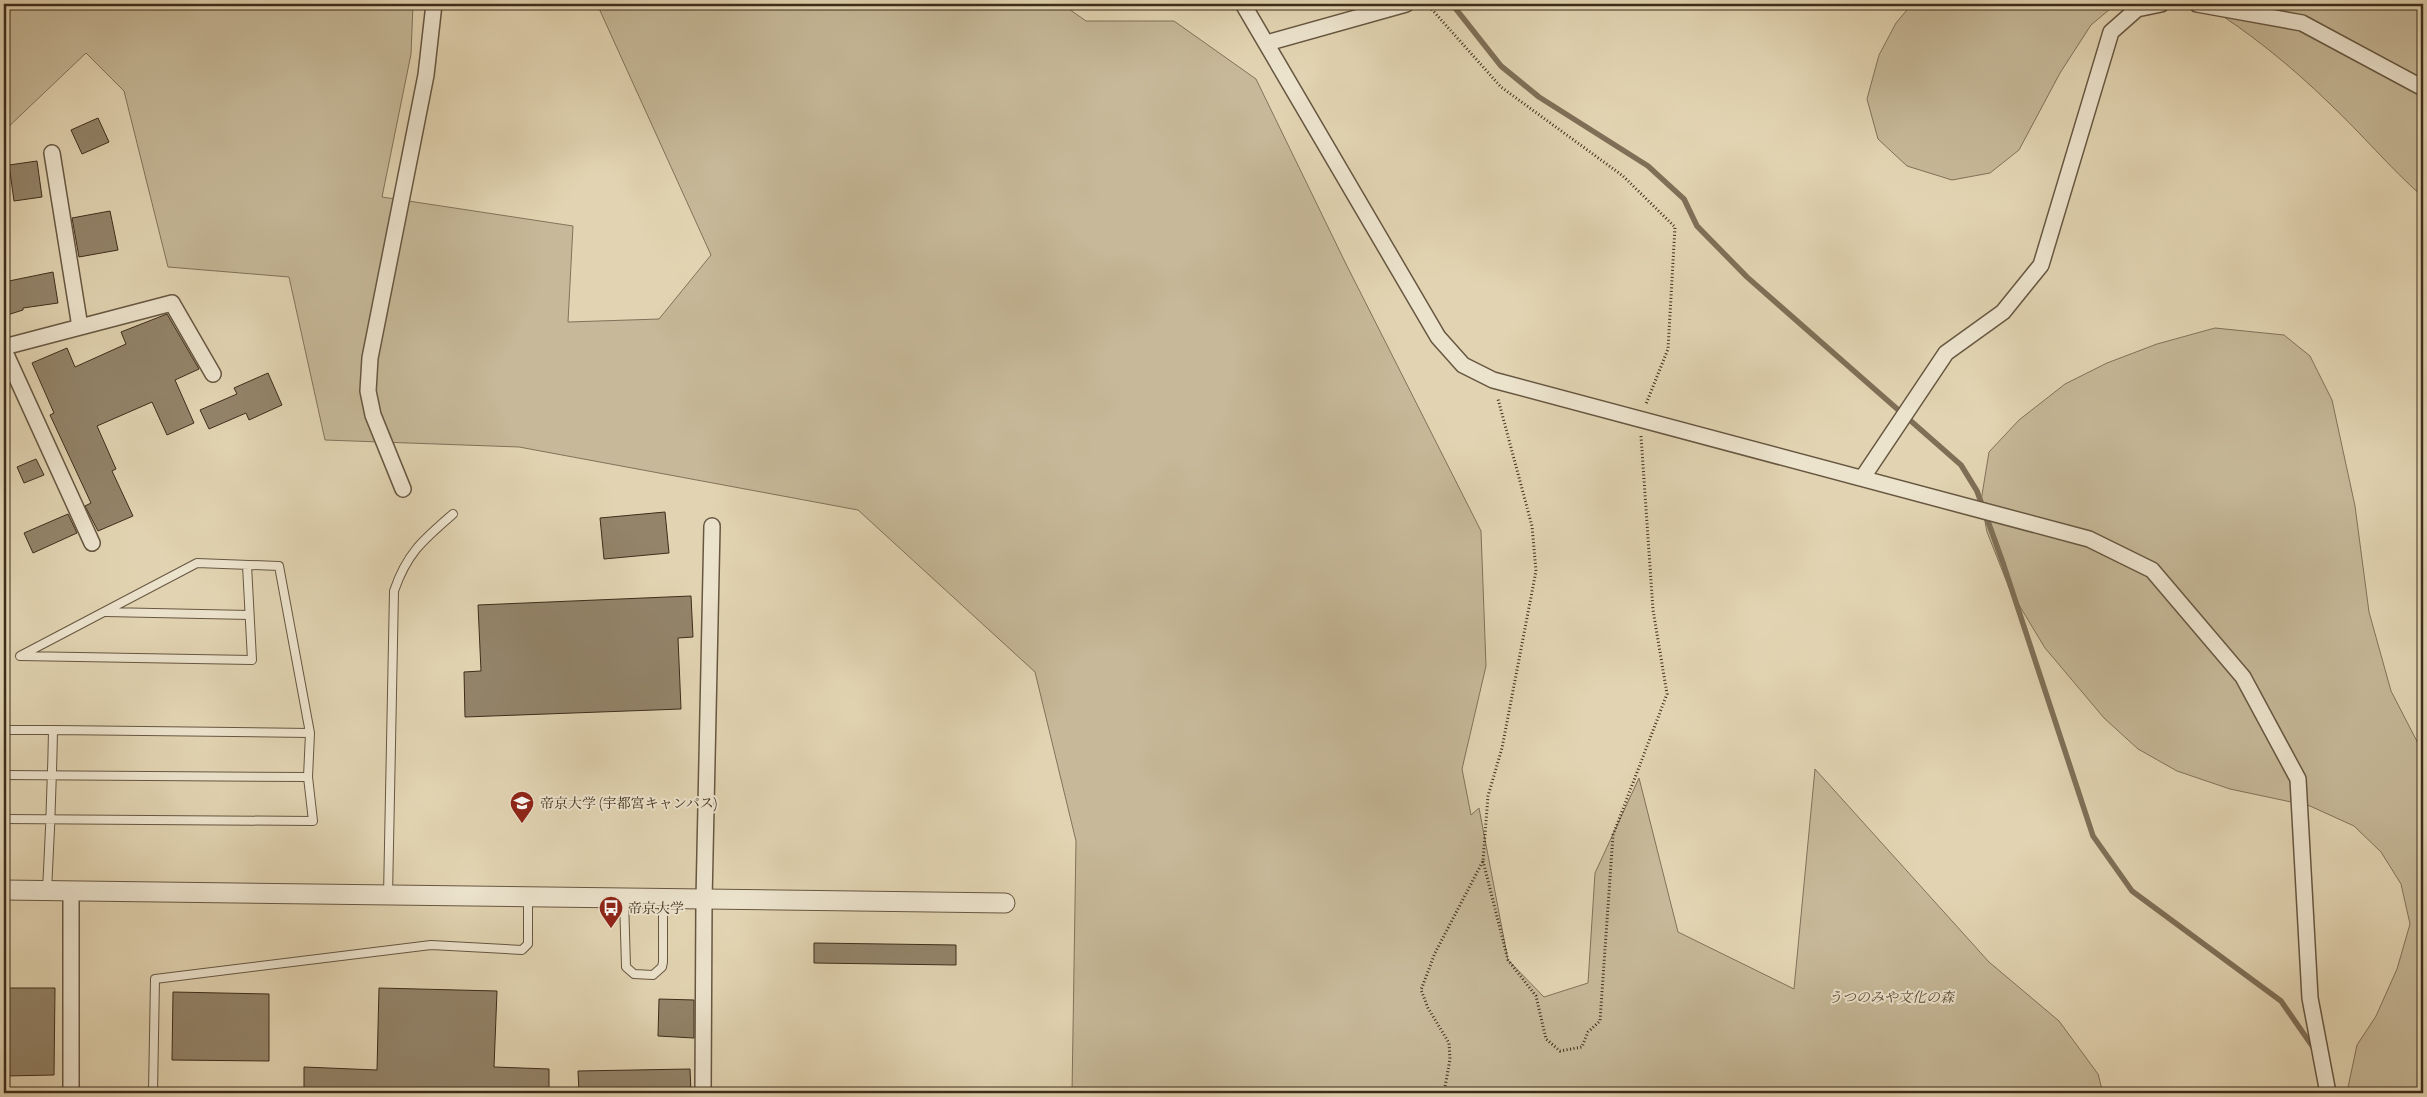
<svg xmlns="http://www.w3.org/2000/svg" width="2427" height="1097" viewBox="0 0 2427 1097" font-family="'IM FELL English','Noto Serif JP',serif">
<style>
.green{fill:#c6b898;stroke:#82725a}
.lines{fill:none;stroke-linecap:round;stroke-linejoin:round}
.stream{stroke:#7f6f57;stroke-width:5.5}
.building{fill:#93846a;stroke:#3e2d1b}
.service-casing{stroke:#675741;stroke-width:10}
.minor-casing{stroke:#675741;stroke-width:18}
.tertiary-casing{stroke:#675741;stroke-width:21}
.path{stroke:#3e2d1b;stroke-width:3;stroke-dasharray:1 2.5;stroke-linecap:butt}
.service{stroke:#ece3cd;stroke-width:8}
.minor{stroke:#ece3cd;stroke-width:15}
.tertiary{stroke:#ece3cd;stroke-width:19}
.labels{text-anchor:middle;stroke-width:4;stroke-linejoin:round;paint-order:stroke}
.poi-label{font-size:14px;fill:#3e2d1b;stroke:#ece3cd;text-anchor:start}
.park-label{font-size:14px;font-style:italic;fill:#594934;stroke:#ece3cd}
</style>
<rect width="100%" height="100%" fill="#e2d4b2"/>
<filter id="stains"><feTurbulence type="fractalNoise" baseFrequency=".004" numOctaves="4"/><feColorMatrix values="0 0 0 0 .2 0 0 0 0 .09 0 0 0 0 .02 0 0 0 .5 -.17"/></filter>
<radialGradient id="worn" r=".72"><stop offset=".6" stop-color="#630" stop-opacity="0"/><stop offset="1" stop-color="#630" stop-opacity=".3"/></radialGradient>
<!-- green -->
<path class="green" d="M 4,4 L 413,4 L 411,54 L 382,197 L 573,226 L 568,322 L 659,319 L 711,255 L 597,4 L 1062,4 L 1086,21 L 1174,21 L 1256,79 L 1346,264 L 1481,531 L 1486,666 L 1462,769 L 1471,815 L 1479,808 L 1508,960 L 1544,997 L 1588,983 L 1595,873 L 1639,778 L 1678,932 L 1794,989 L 1815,769 L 1989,962 L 2059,1021 L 2098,1074 L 2103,1093 L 1072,1093 L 1076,841 L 1035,672 L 858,510 L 519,447 L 325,440 L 289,277 L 168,267 L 124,91 L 86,53 L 4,131 Z
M 1912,4 L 2116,4 L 2091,25 L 2060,73 L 2019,150 L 1990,173 L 1952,180 L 1907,166 L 1878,139 L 1867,99 L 1879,55 L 1896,23 Z
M 2204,4 L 2423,4 L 2423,197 C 2390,168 2362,134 2329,103 C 2291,66 2249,32 2204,4 Z
M 2215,328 L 2284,335 L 2310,356 L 2332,400 L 2355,506 L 2369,612 L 2391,691 L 2423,753 L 2423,1093 L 2347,1092 L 2357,1045 L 2376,1016 L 2397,969 L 2410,924 L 2401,884 L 2381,852 L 2354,826 L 2310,806 L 2230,789 L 2177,771 L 2138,749 L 2104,718 L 2045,648 L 2010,590 L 1987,532 L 1981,501 L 1989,452 L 2019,420 L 2065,384 L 2107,363 L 2157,344 Z"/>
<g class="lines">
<!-- stream -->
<path class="stream" d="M 1452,4 L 1501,66 L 1539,97 L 1648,166 L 1684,199 L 1697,226 L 1747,277 L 1961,465 L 1977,491 L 2003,563 L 2093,836 L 2132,891 L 2281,1001 L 2315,1050"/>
</g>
<!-- building -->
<path class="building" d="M 98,118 L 109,142 L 82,154 L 71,130 Z
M 37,161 L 42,197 L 14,201 L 9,165 Z
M 110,211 L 118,250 L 79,257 L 72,218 Z
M 53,272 L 58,303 L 23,308 L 23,310 L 4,316 L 4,282 Z
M 167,314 L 199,369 L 175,380 L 194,423 L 167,435 L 152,402 L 97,426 L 116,469 L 112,471 L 133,516 L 98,531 L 85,506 L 91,503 L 50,415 L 54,413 L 32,363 L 67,348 L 75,367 L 126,344 L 121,332 Z
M 268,373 L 282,405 L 249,420 L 246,413 L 209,429 L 200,410 L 237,394 L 234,388 Z
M 36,459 L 44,475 L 24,483 L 17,467 Z
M 665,512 L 669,553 L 604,559 L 600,518 Z
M 68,514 L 77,533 L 33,553 L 24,533 Z
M 691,596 L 693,637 L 678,638 L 681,709 L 465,717 L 464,672 L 481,671 L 478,605 Z
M 814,943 L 956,945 L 956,965 L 814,963 Z
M 5,988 L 55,988 L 54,1075 L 5,1076 Z
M 379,988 L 497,991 L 494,1067 L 549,1069 L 549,1093 L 304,1093 L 304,1067 L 377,1070 Z
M 173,992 L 269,994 L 269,1061 L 172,1060 Z
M 659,999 L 694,1000 L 694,1038 L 658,1036 Z
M 690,1069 L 691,1093 L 579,1093 L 578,1071 Z"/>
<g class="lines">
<defs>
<path id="service" d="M 247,565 L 252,660 L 20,656 L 197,563 L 279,566 L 310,733
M 106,612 L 249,615
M 4,730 L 53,730
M 4,775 L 308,777
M 4,819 L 313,821 L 308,777 L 310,733 L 53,730 C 52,783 50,837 47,891
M 388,896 L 394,591 C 407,553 423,540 453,514
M 624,899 L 626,967 L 634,974 L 653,975 L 662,967 L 663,962 L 663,899
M 153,1093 L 155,979 L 431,945 L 522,950 L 528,944 L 528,897"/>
<path id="minor" d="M 1243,4 L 1438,337 L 1463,365 L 1493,380 L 2089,539 L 2152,570 L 2243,677 L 2298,779 L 2310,998 L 2328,1093
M 2197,4 L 2302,23 L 2423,88
M 1267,43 L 1406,4
M 52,153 L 80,327
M 4,347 L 172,303 L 213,374
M 4,350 L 92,543
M 1863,477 L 1946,353 L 2003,312 L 2041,265 L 2111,32 L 2137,9 L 2161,4
M 403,489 L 373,415 L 368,391 L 370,358 L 426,75 L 434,4
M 71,1093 L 71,891
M 703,1093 L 704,900 L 712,526"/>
<path id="tertiary" d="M 4,890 L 1005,903"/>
</defs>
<!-- service casing -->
<use href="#service" class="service-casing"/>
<!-- minor casing -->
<use href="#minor" class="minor-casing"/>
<!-- tertiary casing -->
<use href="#tertiary" class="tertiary-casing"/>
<!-- path -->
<path class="path" d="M 1427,4 L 1501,87 L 1623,176 L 1675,227 L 1668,349 L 1646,404
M 1483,861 L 1508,960 L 1536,996 L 1546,1039 L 1560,1051 L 1582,1047 L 1588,1032 L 1600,1021 L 1613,835 L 1667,694 L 1653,610 L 1641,436
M 1444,1093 L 1450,1059 L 1449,1043 L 1428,1008 L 1421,990 L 1435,953 L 1483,861 L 1488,796 L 1502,748 L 1536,571 L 1532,526 L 1498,399"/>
<!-- service -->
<use href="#service" class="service"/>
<!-- minor -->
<use href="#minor" class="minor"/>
<!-- tertiary -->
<use href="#tertiary" class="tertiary"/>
</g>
<!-- icons -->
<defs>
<symbol id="university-pin" viewBox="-11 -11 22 30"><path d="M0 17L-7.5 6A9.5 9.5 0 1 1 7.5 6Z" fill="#8f2418" stroke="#ece3cd"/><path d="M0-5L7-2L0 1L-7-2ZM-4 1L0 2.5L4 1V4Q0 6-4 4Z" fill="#fff"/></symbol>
<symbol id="bus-pin" viewBox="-11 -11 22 30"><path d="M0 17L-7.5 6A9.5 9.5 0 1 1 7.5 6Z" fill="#8f2418" stroke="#ece3cd"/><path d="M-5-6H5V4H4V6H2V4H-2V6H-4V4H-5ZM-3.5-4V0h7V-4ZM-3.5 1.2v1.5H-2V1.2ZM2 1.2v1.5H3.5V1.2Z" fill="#fff"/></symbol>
</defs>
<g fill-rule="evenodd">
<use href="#university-pin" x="508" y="789" width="28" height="38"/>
<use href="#bus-pin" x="597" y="894" width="28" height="38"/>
</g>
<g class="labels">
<!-- poi labels -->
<g class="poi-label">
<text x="540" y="808">帝京大学 (宇都宮キャンパス)</text>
<text x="628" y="913">帝京大学</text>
</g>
<!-- park labels -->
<g class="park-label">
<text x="1891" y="1002">うつのみや文化の森</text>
</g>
</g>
<!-- margin -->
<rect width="2427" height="1097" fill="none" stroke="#e2d4b2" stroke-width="20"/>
<rect x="5" y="5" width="2417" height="1087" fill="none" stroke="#3e2d1b" stroke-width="2.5"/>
<rect x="10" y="10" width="2407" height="1077" fill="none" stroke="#3e2d1b"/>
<rect width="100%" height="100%" filter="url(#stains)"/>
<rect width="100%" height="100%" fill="url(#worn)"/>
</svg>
